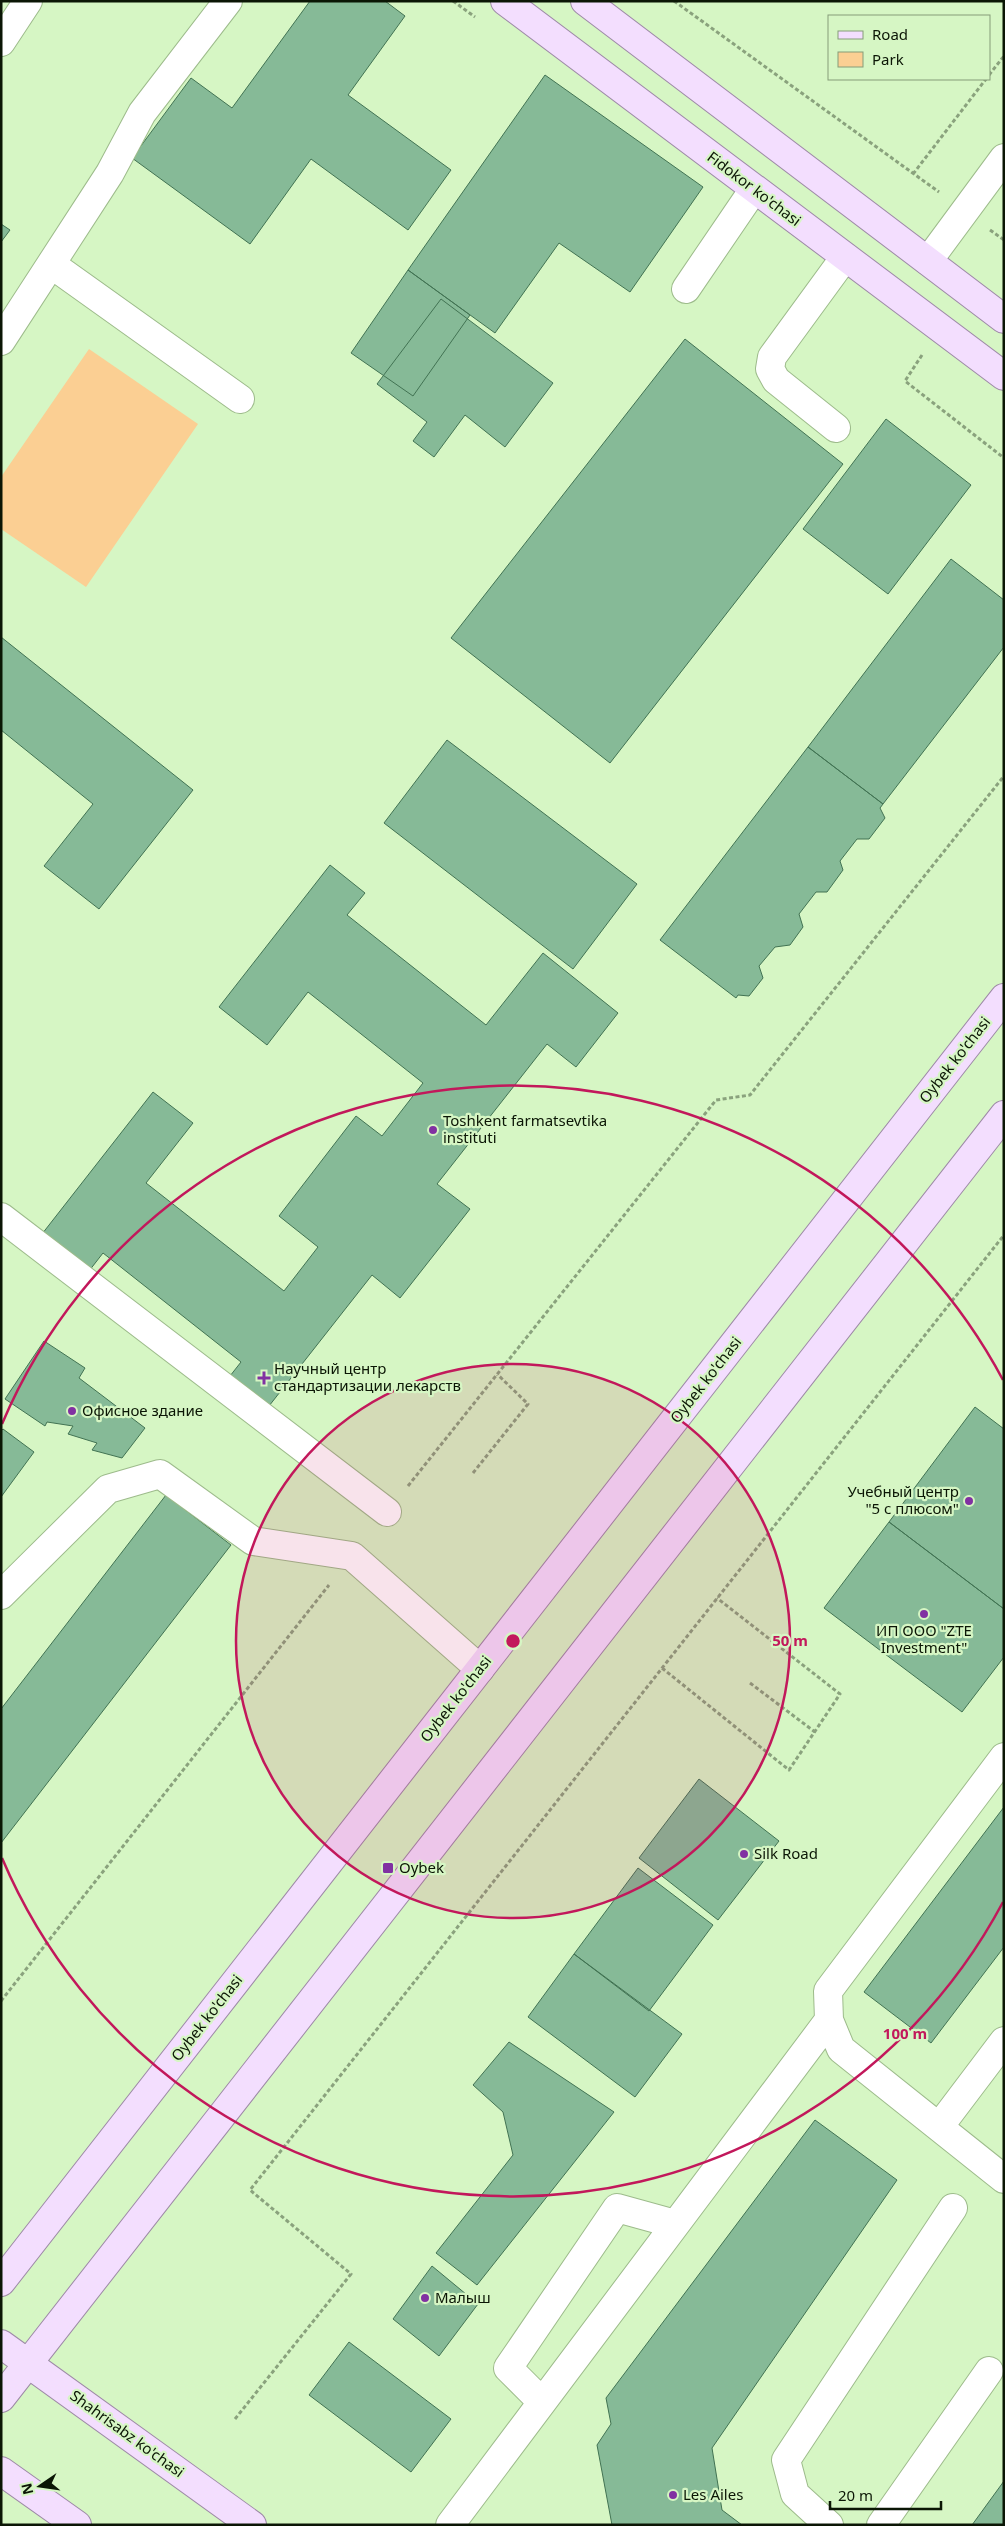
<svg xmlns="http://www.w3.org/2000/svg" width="1005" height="2526" viewBox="0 0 1005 2526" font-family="'Noto Sans',sans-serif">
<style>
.green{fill:#fbcf93}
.building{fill:#86ba97;stroke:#427353}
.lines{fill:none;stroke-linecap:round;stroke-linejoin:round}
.minor-casing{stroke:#9dbb8b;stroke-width:30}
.major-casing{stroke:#9d8aa6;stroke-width:30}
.path{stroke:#8aa27d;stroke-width:3;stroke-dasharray:4 2.5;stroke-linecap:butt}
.minor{stroke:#fff;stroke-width:28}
.major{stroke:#f3defe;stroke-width:28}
.ring{fill:none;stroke:#c2185b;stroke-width:2.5}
.poi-dot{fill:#8131a2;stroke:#d6f6c4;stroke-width:2}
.labels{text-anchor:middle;stroke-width:4.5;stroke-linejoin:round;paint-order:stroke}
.street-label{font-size:15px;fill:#0b1605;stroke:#d6f6c4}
.poi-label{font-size:15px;fill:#0b1605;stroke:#d6f6c4;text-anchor:start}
.centre{fill:#c2185b;stroke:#d6f6c4;stroke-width:2.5}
.ring-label{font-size:15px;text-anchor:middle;font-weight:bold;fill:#c2185b;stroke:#d6f6c4;stroke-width:4.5;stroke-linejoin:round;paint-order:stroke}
</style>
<rect width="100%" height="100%" fill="#d6f6c4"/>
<!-- green -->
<path class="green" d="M 89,349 L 198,424 L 86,587 L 1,529 L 1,477 Z"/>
<!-- building -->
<path class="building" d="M 310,1 L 385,1 L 405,16 L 348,95 L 451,170 L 408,230 L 311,159 L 250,244 L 132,158 L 191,78 L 232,108 Z
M 545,75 L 703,187 L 630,292 L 559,243 L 495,333 L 408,270 Z
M 1,224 L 10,230 L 1,242 Z
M 408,270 L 470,315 L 413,396 L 351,353 Z
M 441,299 L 553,383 L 505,447 L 465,415 L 434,457 L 413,441 L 427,422 L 377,384 Z
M 685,339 L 843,464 L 610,763 L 451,638 Z
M 886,419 L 971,485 L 888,594 L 803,529 Z
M 951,559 L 1004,600 L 1004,647 L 883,804 L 808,747 Z
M 1,637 L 193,790 L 99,909 L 44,866 L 93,804 L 1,730 Z
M 447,740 L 637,884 L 573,969 L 384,823 Z
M 808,747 L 883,804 L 880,808 L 885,818 L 869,839 L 857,839 L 840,861 L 843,870 L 827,892 L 816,892 L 799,914 L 803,927 L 790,945 L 775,947 L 759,966 L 763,978 L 749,996 L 738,995 L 736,998 L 660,940 Z
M 330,865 L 365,893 L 347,915 L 486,1025 L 543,953 L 618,1013 L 576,1067 L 547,1044 L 437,1184 L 470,1209 L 400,1298 L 372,1275 L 269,1406 L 230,1376 L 241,1362 L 103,1253 L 89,1271 L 42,1234 L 153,1092 L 193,1123 L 146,1183 L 284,1291 L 318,1247 L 279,1216 L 356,1116 L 382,1136 L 423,1083 L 308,992 L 267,1045 L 219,1007 Z
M 44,1341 L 85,1368 L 79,1378 L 145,1428 L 122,1458 L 92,1450 L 97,1443 L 68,1434 L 73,1426 L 47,1422 L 45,1426 L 5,1399 Z
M 975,1407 L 1004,1429 L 1004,1609 L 889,1522 Z
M 3,1429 L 34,1452 L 1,1497 L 1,1431 Z
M 166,1495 L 231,1545 L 1,1843 L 1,1709 Z
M 889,1522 L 1004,1609 L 1004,1657 L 962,1712 L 824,1608 Z
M 699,1779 L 779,1841 L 718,1920 L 639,1858 Z
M 1004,1807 L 1004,1947 L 931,2043 L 864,1992 Z
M 638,1868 L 713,1925 L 649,2011 L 574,1954 Z
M 574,1954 L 682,2034 L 635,2097 L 528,2017 Z
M 509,2042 L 614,2112 L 477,2285 L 436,2253 L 513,2155 L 503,2112 L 473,2085 Z
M 815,2120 L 897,2180 L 712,2448 L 722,2510 L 742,2525 L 612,2525 L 597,2445 L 611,2424 L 606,2398 Z
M 432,2266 L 478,2304 L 439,2356 L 393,2319 Z
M 349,2342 L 451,2419 L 411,2472 L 309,2395 Z
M 1004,2481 L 1004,2525 L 972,2525 Z"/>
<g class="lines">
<defs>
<path id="minor" d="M 1,42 L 28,1
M 928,261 L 1004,158
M 51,264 L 240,399
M 686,289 L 754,189
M 1,341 L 110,173 L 142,113 L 228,1
M 836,428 L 776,380 L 770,369 L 772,357 L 845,257
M 1,1217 L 387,1512
M 1,1595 L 108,1489 L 160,1474 L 253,1541 L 352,1556 L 480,1669
M 1004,1757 L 828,1991 L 829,2020 L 841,2049 L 1004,2179
M 939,2127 L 1004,2041
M 542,2402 L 508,2368 L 617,2208 L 675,2224
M 450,2525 L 829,2020
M 829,2525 L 795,2494 L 786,2460 L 953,2208
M 881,2525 L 989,2371"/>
<path id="major" d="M 505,1 L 1004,376
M 585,1 L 1004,319
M 1,2282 L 1004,998
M 1,2344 L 252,2525
M 1,2398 L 1004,1115
M 1,2471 L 77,2525"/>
</defs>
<!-- minor casing -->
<use href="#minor" class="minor-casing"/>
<!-- major casing -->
<use href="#major" class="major-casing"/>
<!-- path -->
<path class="path" d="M 453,1 L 475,17
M 674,1 L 939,192
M 989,75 L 1004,56
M 913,174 L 986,79
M 990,230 L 1004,240
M 922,355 L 905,381 L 1004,458
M 473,1473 L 528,1404 L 497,1374
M 408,1486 L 716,1100 L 750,1095 L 1004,776
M 662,1668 L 789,1770 L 840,1694 L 717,1598
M 750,1683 L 815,1732
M 1,2001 L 329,1585
M 235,2419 L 351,2274 L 250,2190 L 1004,1235"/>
<!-- minor -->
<use href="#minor" class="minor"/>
<!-- major -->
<use href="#major" class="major"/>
</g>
<!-- distance rings -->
<circle cx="513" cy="1641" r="277" fill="#c2185b" fill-opacity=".12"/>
<g class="ring">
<circle cx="513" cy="1641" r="277"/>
<path d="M1003 1902A555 555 0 0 1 2 1858M2 1424A555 555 0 0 1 1003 1380"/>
</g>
<!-- markers -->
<g class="poi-dot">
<circle cx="433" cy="1130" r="5"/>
<path d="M261.5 1370.5h5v5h5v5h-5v5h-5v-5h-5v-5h5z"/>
<circle cx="72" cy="1411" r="5"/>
<circle cx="969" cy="1501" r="5"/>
<circle cx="924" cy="1614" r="5"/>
<circle cx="744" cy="1854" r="5"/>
<rect x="382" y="1862" width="12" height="12" rx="2.5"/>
<circle cx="425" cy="2298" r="5"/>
<circle cx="673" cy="2495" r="5"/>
</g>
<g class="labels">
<!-- street labels -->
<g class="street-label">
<text transform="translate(754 189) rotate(37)" y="5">Fidokor ko'chasi</text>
<text transform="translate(955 1060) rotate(-52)" y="5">Oybek ko'chasi</text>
<text transform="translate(706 1380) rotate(-52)" y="5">Oybek ko'chasi</text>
<text transform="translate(456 1699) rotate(-52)" y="5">Oybek ko'chasi</text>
<text transform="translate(207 2018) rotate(-52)" y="5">Oybek ko'chasi</text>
<text transform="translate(127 2434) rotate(36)" y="5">Shahrisabz ko'chasi</text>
</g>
<!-- poi labels -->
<g class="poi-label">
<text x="443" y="1126">Toshkent farmatsevtika<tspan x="443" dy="17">instituti</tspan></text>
<text x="274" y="1374">Научный центр<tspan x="274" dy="17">стандартизации лекарств</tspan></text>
<text x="82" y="1416">Офисное здание</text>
<text x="959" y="1497" text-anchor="end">Учебный центр<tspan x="959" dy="17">"5 с плюсом"</tspan></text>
<text x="924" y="1636" text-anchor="middle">ИП ООО "ZTE<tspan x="924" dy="17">Investment"</tspan></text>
<text x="754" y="1859">Silk Road</text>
<text x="399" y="1873">Oybek</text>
<text x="435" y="2303">Малыш</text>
<text x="683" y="2500">Les Ailes</text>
</g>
</g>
<circle cx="513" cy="1641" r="8" class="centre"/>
<g class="ring-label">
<text x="790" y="1646">50 m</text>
<text x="905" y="2039">100 m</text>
</g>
<!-- border -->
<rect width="1005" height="2526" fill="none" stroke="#0b1605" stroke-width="5"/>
<!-- legend -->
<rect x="828" y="15" width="162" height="65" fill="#d6f6c4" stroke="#859c78"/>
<rect x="838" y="31" width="25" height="8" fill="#f3defe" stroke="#859c78"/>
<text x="872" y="40" font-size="15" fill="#0b1605">Road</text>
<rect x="838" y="52" width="25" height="15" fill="#fbcf93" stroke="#859c78"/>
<text x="872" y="65" font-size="15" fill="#0b1605">Park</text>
<!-- north arrow -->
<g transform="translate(40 2486) rotate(257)" stroke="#d6f6c4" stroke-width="4" paint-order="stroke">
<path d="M0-4L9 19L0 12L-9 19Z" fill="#0b1605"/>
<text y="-8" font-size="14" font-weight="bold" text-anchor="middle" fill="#0b1605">N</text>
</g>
<!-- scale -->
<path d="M830 2501v8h111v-8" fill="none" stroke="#0b1605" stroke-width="2.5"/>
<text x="838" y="2501" font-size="15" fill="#0b1605" stroke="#d6f6c4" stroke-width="4" paint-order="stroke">20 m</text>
</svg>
